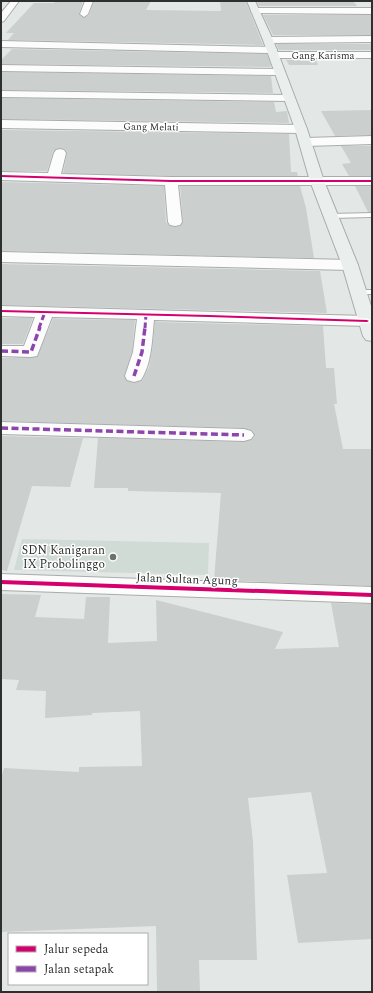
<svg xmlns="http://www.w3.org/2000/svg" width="373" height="993" viewBox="0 0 373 993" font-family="Spectral,serif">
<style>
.built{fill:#d1dbd6}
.building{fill:#cbcfce}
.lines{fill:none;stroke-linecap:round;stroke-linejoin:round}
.lane-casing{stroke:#a8acab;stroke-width:2}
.street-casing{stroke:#a8acab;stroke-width:2}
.secondary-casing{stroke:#a8acab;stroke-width:2}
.lane{fill:#fbfcfb;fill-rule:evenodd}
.street{fill:#fbfcfb;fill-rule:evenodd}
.secondary{fill:#eaefee;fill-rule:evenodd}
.quiet-far1{stroke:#8e44ad;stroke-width:3;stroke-dasharray:5.5 3;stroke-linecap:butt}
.quiet{stroke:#8e44ad;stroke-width:3.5;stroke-dasharray:7 3.5;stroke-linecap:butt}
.cycleway-casing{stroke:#fff;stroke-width:3}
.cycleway{fill:#d6006c;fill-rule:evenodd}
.poi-dot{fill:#6d706f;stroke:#fff;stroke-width:1.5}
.labels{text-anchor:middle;stroke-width:3;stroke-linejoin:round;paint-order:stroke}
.far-street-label{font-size:10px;fill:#2d302f;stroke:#fff}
.poi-label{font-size:12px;fill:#2d302f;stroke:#fff;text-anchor:end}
.street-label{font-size:12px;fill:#2d302f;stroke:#fff}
</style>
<rect width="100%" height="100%" fill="#e3e8e6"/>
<!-- built -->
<path class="built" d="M 22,539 L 209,543 L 208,575 L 14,570 Z"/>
<!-- building -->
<path class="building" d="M 56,1 L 83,1 L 79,14 L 84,18 L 89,15 L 94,1 L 151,1 L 146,10 L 221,11 L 220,1 L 242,1 L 246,2 L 263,45 L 8,40 L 14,33 L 6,33 L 34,3 L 54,3 Z
M 353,1 L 357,6 L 372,6 L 259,6 L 257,2 Z
M 263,15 L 372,15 L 372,35 L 273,35 Z
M 276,44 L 372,44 L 372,50 L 279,50 Z
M 12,49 L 267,54 L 271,65 L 270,67 L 1,64 L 1,60 Z
M 286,60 L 316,60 L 318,65 L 289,65 Z
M 1,72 L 271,76 L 273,93 L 1,90 Z
M 1,98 L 274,102 L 276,112 L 287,111 L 289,123 L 1,119 Z
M 372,110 L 372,135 L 335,136 L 321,111 Z
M 1,130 L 289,134 L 291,172 L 297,172 L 298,176 L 171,176 L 63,173 L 67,153 L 65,149 L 60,148 L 56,149 L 53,152 L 47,171 L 1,171 Z
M 341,146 L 372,146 L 372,176 L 349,176 L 342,164 L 351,163 Z
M 1,182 L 164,186 L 166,222 L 170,226 L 175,227 L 180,226 L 183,222 L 180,186 L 300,186 L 306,208 L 314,258 L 1,251 Z
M 355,186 L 372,186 L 372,212 L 368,212 Z
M 1,264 L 320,271 L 327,313 L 1,305 Z
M 1,318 L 33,318 L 23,344 L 1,344 Z
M 53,319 L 135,320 L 132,352 L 124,376 L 127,381 L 134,383 L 142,381 L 149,367 L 152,351 L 155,322 L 323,326 L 326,368 L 334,368 L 337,404 L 334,404 L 343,449 L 372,449 L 372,586 L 214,580 L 221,493 L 128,491 L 128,488 L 94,488 L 98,438 L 244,442 L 251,440 L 255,436 L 251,430 L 244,428 L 1,421 L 1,358 L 37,357 Z
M 1,436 L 83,438 L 70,487 L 32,486 L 7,571 L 1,570 Z
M 1,594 L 41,595 L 35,617 L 84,619 L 86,597 L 110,597 L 108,643 L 157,641 L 156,600 L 283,632 L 275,649 L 339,647 L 331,603 L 372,604 L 372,939 L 298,943 L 287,875 L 327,873 L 311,792 L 248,798 L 253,841 L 257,960 L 199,960 L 200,992 L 157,992 L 156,926 L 1,932 L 1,778 L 4,768 L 79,772 L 79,767 L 142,766 L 140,711 L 92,713 L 92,715 L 45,718 L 46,691 L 16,690 L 19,680 L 1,679 Z"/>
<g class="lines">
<defs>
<path id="lane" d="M 372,213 L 372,217 L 331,218 L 327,216 L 331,214 Z
M 356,290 L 372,290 L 372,294 L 356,294 L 355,292 Z"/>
<path id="street" d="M 11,1 L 19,1 L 4,21 L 1,22 L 1,13 Z
M 85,1 L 93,1 L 88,14 L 84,17 L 80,14 Z
M 255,8 L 372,8 L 372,14 L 252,13 L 251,11 Z
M 372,36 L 372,42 L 268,43 L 263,40 L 268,37 Z
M 1,41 L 272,47 L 276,48 L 277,50 L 276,52 L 372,52 L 372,58 L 274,58 L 270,57 L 269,55 L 270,53 L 1,47 Z
M 1,65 L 280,69 L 285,72 L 280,75 L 1,71 Z
M 1,91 L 289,95 L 295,98 L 289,101 L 1,97 Z
M 1,120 L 301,125 L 305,126 L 307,129 L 305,132 L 301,133 L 1,128 Z
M 372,136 L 372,144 L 306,146 L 302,145 L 300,142 L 302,139 L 306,138 Z
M 60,149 L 64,150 L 66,153 L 61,174 L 171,177 L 372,177 L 372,185 L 178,185 L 182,222 L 180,225 L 175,226 L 170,225 L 168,222 L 165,185 L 1,180 L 1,172 L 48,173 L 54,153 L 56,150 Z
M 1,252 L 350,260 L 356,262 L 358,265 L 356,268 L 350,270 L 1,262 Z
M 1,306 L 367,316 L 372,317 L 372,325 L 367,326 L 154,320 C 152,339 152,363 141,380 L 134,382 L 127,380 L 125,376 L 133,352 L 137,319 L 52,317 L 37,356 L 31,357 L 1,356 L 1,346 L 24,346 L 35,317 L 1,316 Z
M 1,422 L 244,429 L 251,431 L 254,435 L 251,439 L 244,441 L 1,434 Z
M 1,574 L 372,587 L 372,603 L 1,590 Z"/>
<path id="secondary" d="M 247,1 L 255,1 L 273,40 L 307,129 L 324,181 L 358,265 L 372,309 L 372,341 L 366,340 L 363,336 L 342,265 L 310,181 L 295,129 L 263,40 Z"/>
</defs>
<!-- lane casing -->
<use href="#lane" class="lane-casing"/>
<!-- street casing -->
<use href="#street" class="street-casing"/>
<!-- secondary casing -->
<use href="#secondary" class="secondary-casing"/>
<!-- lane -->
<use href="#lane" class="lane"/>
<!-- street -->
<use href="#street" class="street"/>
<!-- secondary -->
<use href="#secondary" class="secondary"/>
<!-- quiet-far1 -->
<path class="quiet-far1" d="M 39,328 L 45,312
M 145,328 L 146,314"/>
<!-- quiet -->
<path class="quiet" d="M 1,351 L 31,352 L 40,327
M 134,376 L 142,352 L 145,327
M 1,428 L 244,435"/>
<defs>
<path id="cycleway" d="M 1,175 L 171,180 L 372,180 L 372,182 L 171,182 L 1,177 Z
M 1,310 L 209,315 L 367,320 L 369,321 L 367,322 L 209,317 L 1,312 Z
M 1,580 L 372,593 L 372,597 L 1,584 Z"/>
</defs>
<!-- cycleway casing -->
<use href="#cycleway" class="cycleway-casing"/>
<!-- cycleway -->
<use href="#cycleway" class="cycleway"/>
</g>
<!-- markers -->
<circle class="poi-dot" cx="113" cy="557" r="4"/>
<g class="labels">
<!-- far-street labels -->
<g class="far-street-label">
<text x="323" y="59">Gang Karisma</text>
<text transform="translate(151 126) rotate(1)" y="4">Gang Melati</text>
</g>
<!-- poi labels -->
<g class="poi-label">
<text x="105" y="554">SDN Kanigaran<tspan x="105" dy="14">IX Probolinggo</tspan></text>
</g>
<!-- street labels -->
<g class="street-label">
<text transform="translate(187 579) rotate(2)" y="4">Jalan Sultan Agung</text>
</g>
</g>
<!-- border -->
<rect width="373" height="993" fill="none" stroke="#2d302f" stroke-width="4"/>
<!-- legend -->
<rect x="8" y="933" width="140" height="52" fill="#ffffff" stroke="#abacac"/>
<rect x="16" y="946" width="20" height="6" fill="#d6006c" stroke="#abacac"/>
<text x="44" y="953" font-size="12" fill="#2d302f">Jalur sepeda</text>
<rect x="16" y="966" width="20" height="6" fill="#8e44ad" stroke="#abacac"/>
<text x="44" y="973" font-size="12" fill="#2d302f">Jalan setapak</text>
</svg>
